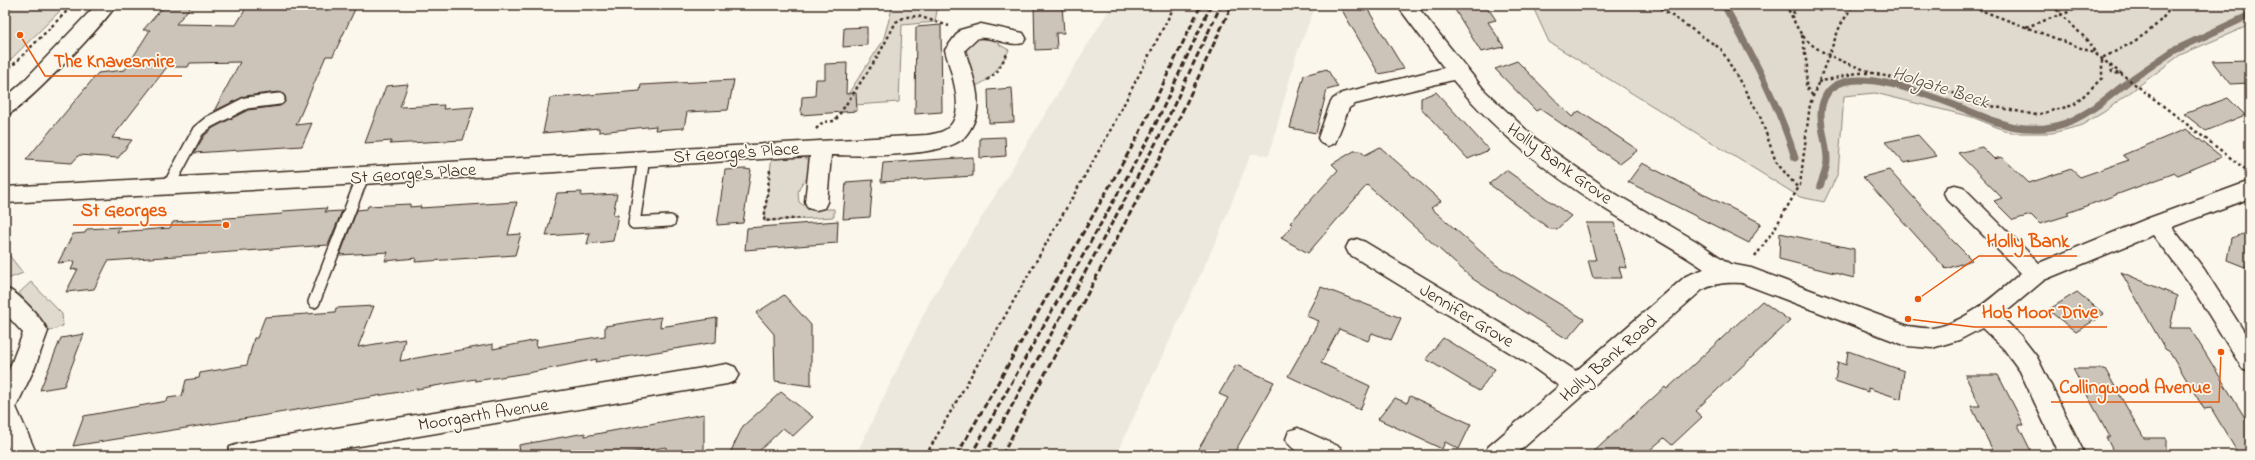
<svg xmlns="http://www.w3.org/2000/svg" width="2255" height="460" viewBox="0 0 2255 460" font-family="'Indie Flower',sans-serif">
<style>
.built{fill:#ede8dd}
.green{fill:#dfd9ce;stroke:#8d8276}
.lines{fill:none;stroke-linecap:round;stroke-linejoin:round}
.stream{stroke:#85796d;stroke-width:7}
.building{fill:#ccc4b9;stroke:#3b2a1e}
.lane-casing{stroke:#3b2a1e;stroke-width:14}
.street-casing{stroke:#3b2a1e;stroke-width:3}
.primary-casing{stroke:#3b2a1e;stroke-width:3}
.path{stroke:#3b2a1e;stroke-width:2.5;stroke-dasharray:3 3;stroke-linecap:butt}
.lane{stroke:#fbf7ec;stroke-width:11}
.street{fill:#fbf7ec;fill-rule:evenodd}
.primary{fill:#fbf7ec;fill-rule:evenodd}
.rail{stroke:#3b2a1e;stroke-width:3;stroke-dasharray:6 3;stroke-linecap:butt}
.labels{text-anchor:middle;stroke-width:3.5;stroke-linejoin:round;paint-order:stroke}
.street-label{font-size:18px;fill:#3b2a1e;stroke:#fbf7ec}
.water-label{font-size:19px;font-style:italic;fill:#605246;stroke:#fbf7ec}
.leader{fill:none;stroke:#e8590c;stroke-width:1.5}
.callout-dot{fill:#e8590c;stroke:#fbf7ec;stroke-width:1.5}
.callout-label{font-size:19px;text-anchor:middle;font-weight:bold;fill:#e8590c;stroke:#fbf7ec;stroke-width:3.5;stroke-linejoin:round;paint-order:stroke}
</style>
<rect width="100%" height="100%" fill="#fbf7ec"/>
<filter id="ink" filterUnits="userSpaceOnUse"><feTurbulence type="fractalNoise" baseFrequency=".025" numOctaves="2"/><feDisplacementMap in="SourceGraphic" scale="8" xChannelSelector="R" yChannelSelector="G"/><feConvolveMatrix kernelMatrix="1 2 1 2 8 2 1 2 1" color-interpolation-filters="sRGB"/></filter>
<g filter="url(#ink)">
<!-- built -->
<path class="built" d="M 1112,5 L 1316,5 L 1297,53 L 1269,155 L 1251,154 L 1217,239 L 1116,455 L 856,455 L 929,303 Z"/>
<!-- green -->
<path class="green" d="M 5,5 L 66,5 L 5,65 Z
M 893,5 L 938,5 L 935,22 L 902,25 L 899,102 L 840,106 L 883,41 Z
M 1532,5 L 2250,5 L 2250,25 L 2180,55 L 2104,112 L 2080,126 L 2052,133 L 2011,133 L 1972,117 L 1875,93 L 1844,96 L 1838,173 L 1824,202 L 1800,197 L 1549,42 Z
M 974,37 L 996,38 L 1000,45 L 1009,50 C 1000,66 992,81 973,87 L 962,48 Z
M 788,155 L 806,158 L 813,165 L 811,175 L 802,183 L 798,192 L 799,202 L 808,209 L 834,209 L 834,217 L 764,221 L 772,156 Z
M 5,250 L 23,273 L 5,280 Z
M 31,282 L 62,314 L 63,326 L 45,333 L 45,328 L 19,293 Z"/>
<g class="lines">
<!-- stream -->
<path class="stream" d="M 1724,5 C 1751,53 1779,105 1795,158
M 2132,79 L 2173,51 L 2250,15
M 1820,186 C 1823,178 1827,169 1827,160 C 1827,139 1815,117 1825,97 C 1847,51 1966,112 2000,123 C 2014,128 2030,129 2045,128 C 2078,125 2104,100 2129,81"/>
</g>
<!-- building -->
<path class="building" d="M 165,5 L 192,5 L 176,24 L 236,25 L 248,5 L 357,5 L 333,56 L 326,56 L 296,125 L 312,123 L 302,146 L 194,153 L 204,136 L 213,128 L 248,110 L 280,106 L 285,102 L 286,99 L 284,95 L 279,92 L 245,96 L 214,111 L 240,62 L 190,63 L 188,67 L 167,67 L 112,138 L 132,140 L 118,158 L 79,155 L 72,163 L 26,160 L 98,73 L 125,70 L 150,30 L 143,30 Z
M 1034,5 L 1062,5 L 1064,33 L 1056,33 L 1057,49 L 1035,50 Z
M 1339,5 L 1365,5 L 1404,69 L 1379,74 Z
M 1452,5 L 1486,5 L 1496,20 L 1488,22 L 1504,47 L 1481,52 Z
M 941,25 L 942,112 L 915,114 L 916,27 Z
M 867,27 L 867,45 L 843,47 L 844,28 Z
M 2250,60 L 2250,83 L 2230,84 L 2212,61 Z
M 1517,61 L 1572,117 L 1579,111 L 1638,150 L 1620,164 L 1540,109 L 1536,111 L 1495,69 Z
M 847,63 L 846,94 L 856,93 L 857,111 L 801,115 L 802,97 L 815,96 L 816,79 L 825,79 L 825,64 Z
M 1327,69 L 1338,87 L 1327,90 L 1316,133 L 1290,128 L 1304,75 Z
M 734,80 L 728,110 L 687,112 L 684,128 L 655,130 L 656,126 L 599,132 L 599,128 L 543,133 L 550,98 L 640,91 L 641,85 Z
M 408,84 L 400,107 L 444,105 L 443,109 L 474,107 L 463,140 L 390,144 L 392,141 L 365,143 L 386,86 Z
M 1012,88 L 1014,122 L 989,123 L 988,90 Z
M 1436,92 L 1489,150 L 1468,159 L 1421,108 L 1421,98 Z
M 2228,98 L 2245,115 L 2206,131 L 2184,114 Z
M 2186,129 L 2222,157 L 2178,175 L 2175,173 L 2067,213 L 2069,215 L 2040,224 L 2031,215 L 2013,220 L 1994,201 L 2002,198 L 1958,153 L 1982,147 L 1994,159 L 2002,157 L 2029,183 L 2071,169 L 2080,177 L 2129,160 L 2123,155 Z
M 1918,135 L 1937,156 L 1904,163 L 1885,142 Z
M 1005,137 L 1006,156 L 980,158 L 980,138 Z
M 1380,147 L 1441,201 L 1431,208 L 1496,265 L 1584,319 L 1567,339 L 1473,279 L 1367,185 L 1308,253 L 1281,238 L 1293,225 L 1290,223 L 1338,170 L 1332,164 L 1354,151 L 1360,151 L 1365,155 Z
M 973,157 L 973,176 L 881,182 L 883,163 Z
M 1642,163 L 1695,190 L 1761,223 L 1749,243 L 1628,182 Z
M 745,169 L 751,170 L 743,223 L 717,225 L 725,170 Z
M 1506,170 L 1571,216 L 1557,229 L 1550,229 L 1489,184 Z
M 1889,170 L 1952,240 L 1972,260 L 1946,269 L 1863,177 Z
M 873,180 L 870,217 L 843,219 L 846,182 Z
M 582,192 L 581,196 L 617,194 L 613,215 L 618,215 L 613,241 L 587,244 L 590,233 L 546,236 L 557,193 Z
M 517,202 L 508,235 L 521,234 L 515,255 L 415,262 L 416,258 L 385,261 L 388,252 L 340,255 L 357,210 L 367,209 L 368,206 L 410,204 L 410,207 L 421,206 L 420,208 Z
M 327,208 L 325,212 L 342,211 L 328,245 L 108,261 L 94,289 L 66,292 L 78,269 L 71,270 L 75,261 L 58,263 L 73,234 L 85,233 L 87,229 L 120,227 L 117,232 L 170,228 L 173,222 L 282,214 L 283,211 Z
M 838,221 L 837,243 L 745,250 L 747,228 Z
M 1586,223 L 1614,223 L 1627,268 L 1619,267 L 1622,278 L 1593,278 L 1588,260 L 1596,260 Z
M 2250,232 L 2250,269 L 2227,260 L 2231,238 Z
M 1780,233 L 1854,249 L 1854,278 L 1779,259 Z
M 2121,272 L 2177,296 L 2170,328 L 2190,328 L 2250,426 L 2250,455 L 2239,455 L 2211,408 L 2204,409 L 2170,352 L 2165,349 Z
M 1321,287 L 1401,318 L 1391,340 L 1372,333 L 1368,341 L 1339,329 L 1321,363 L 1370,386 L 1360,410 L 1288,376 L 1319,321 L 1306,316 Z
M 2077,292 L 2104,314 L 2076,332 L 2048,310 Z
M 784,295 L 811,325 L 811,386 L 775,381 L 774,334 L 756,313 Z
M 1762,301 L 1790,321 L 1695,411 L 1702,417 L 1672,445 L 1664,438 L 1644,455 L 1590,455 L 1665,387 L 1667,389 Z
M 374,306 L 358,347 L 405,339 L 400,361 L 493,344 L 493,349 L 537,340 L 536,347 L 597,337 L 605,336 L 605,326 L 661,317 L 660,327 L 717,318 L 716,342 L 596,362 L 597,359 L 533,372 L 475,381 L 475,379 L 255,417 L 73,446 L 84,416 L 167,401 L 168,398 L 182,396 L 186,380 L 199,378 L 200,373 L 247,365 L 254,338 L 257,338 L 265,317 L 335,312 L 336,308 Z
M 84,334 L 64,386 L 40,390 L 61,338 Z
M 1443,338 L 1495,369 L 1479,391 L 1426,359 Z
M 1848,351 L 1904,371 L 1901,399 L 1868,388 L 1868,392 L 1835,381 L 1838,362 L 1846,365 Z
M 1236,365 L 1274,382 L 1233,455 L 1195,455 L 1228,398 L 1219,394 Z
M 2073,369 L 2105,369 L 2144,438 L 2166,438 L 2166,455 L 2115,455 L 2106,437 L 2110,437 Z
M 1965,375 L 1998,375 L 2024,425 L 2018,425 L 2033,455 L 1995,455 L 1971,406 L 1980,406 Z
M 781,392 L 813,417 L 793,436 L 783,428 L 755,455 L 729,455 L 743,426 Z
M 1410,396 L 1471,424 L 1459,449 L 1445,442 L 1442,449 L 1378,419 L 1395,398 L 1407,403 Z
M 704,414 L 704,451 L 681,455 L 666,455 L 666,447 L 618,455 L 520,455 L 519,445 L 585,433 L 585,436 Z"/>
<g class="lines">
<defs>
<path id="lane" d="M 644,158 L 634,223 L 670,221
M 168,187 L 198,131 L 209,122 L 246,103 L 279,99
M 314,302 L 363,176"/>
<path id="street" d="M 1397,5 L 1416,5 L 1485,91 L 1536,139 L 1609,190 L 1696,241 L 1730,264 L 1751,268 L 1908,326 C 1916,327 1925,329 1932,328 C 1965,324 1997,293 2021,273 L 1947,199 L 1944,193 L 1947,187 L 1955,185 L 1963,187 L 2039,263 L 2149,218 L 2250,181 L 2250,198 L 2172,227 L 2204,269 L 2250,341 L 2250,371 L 2242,368 L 2188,281 L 2153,235 L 2044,280 L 2001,316 L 2020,335 L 2037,357 L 2085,455 L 2059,455 L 2020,371 L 2004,349 L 1982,328 L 1959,340 L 1932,348 L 1907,346 L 1742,283 C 1727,282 1715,283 1702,290 L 1515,455 L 1484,455 L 1488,447 L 1559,386 L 1527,363 L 1349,254 L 1346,248 L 1349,242 L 1357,239 L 1365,242 L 1543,349 L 1576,371 L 1686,276 L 1704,269 C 1672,247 1638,230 1605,209 C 1549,174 1495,132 1453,80 L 1355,104 L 1349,108 L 1335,143 L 1328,146 L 1321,143 L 1318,138 L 1330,104 L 1333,99 L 1342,93 L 1444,68 Z
M 981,24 L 1023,33 L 1026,38 L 1023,43 C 1008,47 993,36 978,38 L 965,50 C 970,69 980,90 977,110 C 976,120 969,134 961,140 C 937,157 861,156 831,155 L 827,202 L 824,208 L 816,210 L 808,208 L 805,202 L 810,156 L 363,184 L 5,203 L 5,187 L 927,135 C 933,134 940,133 945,130 C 969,116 950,70 945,50 L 960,30 Z
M 5,288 C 19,292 41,318 48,331 L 35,367 L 16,407 L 37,455 L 11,455 L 5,439 L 5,380 L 23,333 L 5,313 Z
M 727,364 L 735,367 L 739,374 L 735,381 L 727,384 L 306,455 L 226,455 L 230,447 L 239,444 Z
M 1298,428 L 1340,447 L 1344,455 C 1324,455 1295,460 1286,439 L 1289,431 Z"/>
<path id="primary" d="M 96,5 L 116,5 C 105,23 22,111 5,116 L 5,98 L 21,84 Z"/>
</defs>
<!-- lane casing -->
<use href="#lane" class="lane-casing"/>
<!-- street casing -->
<use href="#street" class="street-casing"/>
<!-- primary casing -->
<use href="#primary" class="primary-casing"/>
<!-- path -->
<path class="path" d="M 1656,5 L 1721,49 L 1760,116 L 1776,162 L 1798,188
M 1785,5 C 1792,14 1795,26 1802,35 C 1817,54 1848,63 1870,72
M 1792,5 L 1794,14
M 1967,5 L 2097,54
M 2052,5 L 2086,39 L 2097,55 L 2245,169
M 2059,5 L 2060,12
M 2026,27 L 2088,5
M 1802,35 L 1807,66 L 1806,87 L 1813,96
M 2110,64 L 2112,72 L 2123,75
M 5,73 L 73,5
M 987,80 L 997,72 L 1007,54
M 1818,82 L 1857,73 L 1873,73 L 1950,92 L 1986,105 L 2036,115 L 2074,105 L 2102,78 L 2102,58 C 2129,45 2156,32 2172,5
M 816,129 L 823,122 L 835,121 L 878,56 L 896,22 L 905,17 L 918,16 L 949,26
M 770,170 L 764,221 L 803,218
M 1755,257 L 1775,228 L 1800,185 L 1810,104 L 1840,26 L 1853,5
M 926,455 L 1109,133 L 1175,5"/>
<!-- lane -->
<use href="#lane" class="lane"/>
<!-- street -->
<use href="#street" class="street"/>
<!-- primary -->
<use href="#primary" class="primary"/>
<!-- rail -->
<path class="rail" d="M 957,455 L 1138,136 L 1201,5
M 971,455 L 1150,136 L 1211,5
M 985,455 L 1158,139 L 1221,5
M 1002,455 L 1169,140 L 1232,5"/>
</g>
</g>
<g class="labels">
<!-- street labels -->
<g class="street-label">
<text transform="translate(736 152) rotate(-4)" y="6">St George's Place</text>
<text transform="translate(1560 163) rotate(36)" y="6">Holly Bank Grove</text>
<text transform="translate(413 173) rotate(-4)" y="6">St George's Place</text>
<text transform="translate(1467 315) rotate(31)" y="6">Jennifer Grove</text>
<text transform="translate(1608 358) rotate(-41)" y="6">Holly Bank Road</text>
<text transform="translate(483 414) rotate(-9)" y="6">Moorgarth Avenue</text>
</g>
<!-- water labels -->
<g class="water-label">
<text transform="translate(1941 86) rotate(18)" y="7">Holgate Beck</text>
</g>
</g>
<!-- callouts -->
<path class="leader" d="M20 35L45 76H182M226 225L176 225H73M1918 299L1979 256H2077M1908 319L1974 327H2107M2221 352L2219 402H2051"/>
<g class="callout-dot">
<circle cx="20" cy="35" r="4"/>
<circle cx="226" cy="225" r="4"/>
<circle cx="1918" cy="299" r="4"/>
<circle cx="1908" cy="319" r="4"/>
<circle cx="2221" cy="352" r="4"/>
</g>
<g class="callout-label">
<text x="114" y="67">The Knavesmire</text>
<text x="124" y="216">St Georges</text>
<text x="2028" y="247">Holly Bank</text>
<text x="2040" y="318">Hob Moor Drive</text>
<text x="2135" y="393">Collingwood Avenue</text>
</g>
<!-- margin -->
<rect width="2255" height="460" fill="none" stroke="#fbf7ec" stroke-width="20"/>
<rect x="10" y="10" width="2235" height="440" fill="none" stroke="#3b2a1e" stroke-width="1.5" filter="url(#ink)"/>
</svg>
